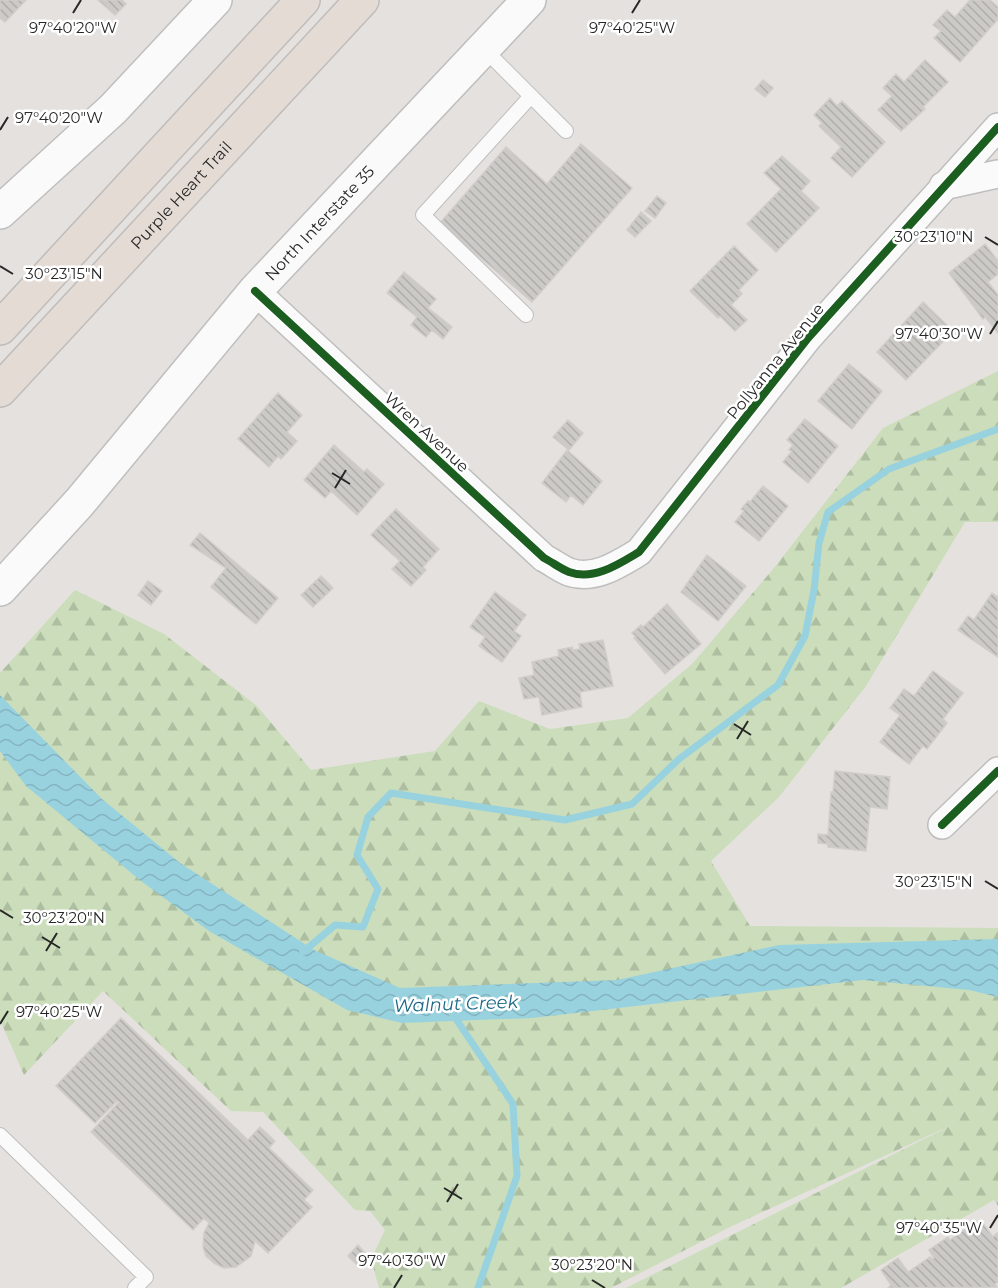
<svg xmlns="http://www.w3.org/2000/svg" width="998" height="1288" viewBox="0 0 998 1288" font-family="Montserrat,sans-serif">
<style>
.forest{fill:url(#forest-firs)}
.water{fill:url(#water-waves)}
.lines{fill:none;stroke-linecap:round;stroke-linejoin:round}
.stream{stroke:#99d2df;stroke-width:7}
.building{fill:url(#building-back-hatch);stroke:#d0cdca;stroke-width:1.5}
.lane-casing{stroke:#bfbebf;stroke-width:16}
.street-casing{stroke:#bfbebf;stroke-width:30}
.secondary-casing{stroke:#bfbebf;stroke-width:36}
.highway-casing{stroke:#bebdbc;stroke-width:36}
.lane{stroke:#fbfafa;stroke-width:14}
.street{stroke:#fbfafa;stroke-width:27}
.secondary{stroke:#fbfafa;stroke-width:33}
.highway{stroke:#e5dbd5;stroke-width:33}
.cycleway-casing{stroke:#fff;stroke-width:11}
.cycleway{stroke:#1b5e20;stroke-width:8}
.ticks{fill:none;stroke:#272727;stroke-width:2}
.labels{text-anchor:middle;stroke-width:5;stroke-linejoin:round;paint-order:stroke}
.street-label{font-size:16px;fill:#272727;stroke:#fff}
.water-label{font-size:18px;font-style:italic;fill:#1c6987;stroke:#fff}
.ticks-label{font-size:15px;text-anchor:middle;fill:#272727;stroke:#fff;stroke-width:5;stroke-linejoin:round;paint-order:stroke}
</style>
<defs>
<pattern id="forest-firs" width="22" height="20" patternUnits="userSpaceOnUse" patternTransform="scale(1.5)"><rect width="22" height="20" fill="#cbddba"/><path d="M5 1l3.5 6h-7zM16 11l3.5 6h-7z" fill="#aebea0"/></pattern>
<pattern id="water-waves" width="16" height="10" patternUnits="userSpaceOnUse" patternTransform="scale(1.5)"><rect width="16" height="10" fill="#99d2df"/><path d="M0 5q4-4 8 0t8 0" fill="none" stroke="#84b4bf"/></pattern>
<pattern id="building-back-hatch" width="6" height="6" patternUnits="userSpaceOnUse" patternTransform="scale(1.5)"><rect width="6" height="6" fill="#cccac7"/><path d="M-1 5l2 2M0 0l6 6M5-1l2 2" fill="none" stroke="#afaeab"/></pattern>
</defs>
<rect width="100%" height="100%" fill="#e5e1de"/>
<!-- forest -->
<path class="forest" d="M 998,371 L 998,522 L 965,522 L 866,686 L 779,797 L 711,861 L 750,926 L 998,928 L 998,1206 L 994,1200 L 841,1288 L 626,1288 L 956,1123 L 730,1227 L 611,1288 L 379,1288 L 371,1259 L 385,1230 L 370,1211 L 355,1210 L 263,1112 L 231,1111 L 103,991 L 24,1075 L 0,1020 L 0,673 L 75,590 L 164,634 L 257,706 L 311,770 L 435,751 L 479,701 L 550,729 L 628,718 L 692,664 L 774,568 L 883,428 Z"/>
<!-- water -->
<path class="water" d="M 0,695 L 102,799 L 180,863 L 314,950 L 400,988 L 617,980 L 779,945 L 998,939 L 998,997 L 969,990 L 863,980 L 532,1018 L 402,1023 L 347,1010 L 209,931 L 141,881 L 26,786 L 0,751 Z"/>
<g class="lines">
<!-- stream -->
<path class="stream" d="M 303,952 L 335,925 L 363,927 L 378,889 L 357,855 L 368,817 L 391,793 L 565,820 L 632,804 L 679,759 L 778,685 L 805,636 L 814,590 L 819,543 L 828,512 L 889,469 L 998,429
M 452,1013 L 513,1104 L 517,1176 L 478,1288"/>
</g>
<!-- building -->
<path class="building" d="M 0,0 L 26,0 L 5,22 L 0,18 Z
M 98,0 L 122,0 L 126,4 L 115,15 Z
M 970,0 L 990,0 L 998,7 L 998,19 L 960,62 L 934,38 L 941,31 L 933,25 L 947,10 L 955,17 Z
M 925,60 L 948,82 L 923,107 L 925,109 L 901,131 L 878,110 L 892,96 L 883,88 L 896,74 L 904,82 Z
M 763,80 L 773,88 L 765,97 L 755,89 Z
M 830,98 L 837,106 L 842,101 L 885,142 L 852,177 L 831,158 L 841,147 L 819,126 L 822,123 L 814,115 Z
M 581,144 L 632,188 L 532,302 L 440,223 L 506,147 L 547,184 Z
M 782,156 L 810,181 L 801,191 L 819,208 L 776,252 L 747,224 L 781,189 L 764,173 Z
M 657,196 L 666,203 L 655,218 L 645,211 Z
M 641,212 L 651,221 L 635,237 L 627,230 Z
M 985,244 L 998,261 L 998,274 L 988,282 L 998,295 L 998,333 L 985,317 L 983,319 L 949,273 Z
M 734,246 L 758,270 L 739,290 L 742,294 L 731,305 L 747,320 L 735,331 L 720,316 L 718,318 L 690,291 Z
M 404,272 L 436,299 L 428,308 L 452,327 L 443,339 L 432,330 L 426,337 L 411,325 L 417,317 L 387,293 Z
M 923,302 L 953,331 L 906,380 L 877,352 Z
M 849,364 L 882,391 L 852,429 L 818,401 Z
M 278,393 L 302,415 L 287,432 L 297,441 L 281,459 L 278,456 L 269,467 L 238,439 Z
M 805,419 L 838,446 L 808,483 L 783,462 L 792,451 L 789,450 L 793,445 L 787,440 Z
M 568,420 L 583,433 L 569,450 L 553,437 Z
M 334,445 L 364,472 L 367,469 L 384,484 L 357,515 L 331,491 L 325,498 L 304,480 Z
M 567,450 L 602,481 L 583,505 L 571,495 L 566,502 L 542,483 Z
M 763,486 L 788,506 L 759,541 L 735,522 L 744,511 L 741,509 L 748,501 L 750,502 Z
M 396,509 L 439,549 L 423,567 L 426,570 L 411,586 L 392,569 L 400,561 L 371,535 Z
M 200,533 L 278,598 L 256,624 L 211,587 L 226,568 L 190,545 Z
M 707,555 L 746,586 L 718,621 L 681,592 Z
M 321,576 L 333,588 L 313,607 L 301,595 Z
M 148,581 L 162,591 L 151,605 L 138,595 Z
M 495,592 L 526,615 L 514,631 L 521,636 L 502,662 L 479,646 L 485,637 L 470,627 Z
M 992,593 L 998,597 L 998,657 L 958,630 L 968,616 L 974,620 Z
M 667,604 L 701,644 L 665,674 L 634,638 L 636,637 L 632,633 L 641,625 L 643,627 Z
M 603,640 L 613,686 L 580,692 L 582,707 L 542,715 L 539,697 L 524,699 L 519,678 L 534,675 L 532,662 L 559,656 L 558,650 L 572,647 L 573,650 L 580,649 L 579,644 Z
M 933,671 L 963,693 L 943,719 L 947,723 L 927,749 L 923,746 L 909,764 L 880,742 L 900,715 L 890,708 L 904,689 L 914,696 Z
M 835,771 L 890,777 L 887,809 L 870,807 L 866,851 L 828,847 L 828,844 L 818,843 L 818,834 L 828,835 L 831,792 L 833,792 Z
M 121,1018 L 248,1140 L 260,1127 L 275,1141 L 269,1148 L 313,1190 L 304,1200 L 312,1207 L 268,1253 L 255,1241 L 251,1256 L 236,1267 L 224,1268 L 214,1263 L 206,1256 L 203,1247 L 204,1233 L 209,1223 L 204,1218 L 193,1230 L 91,1132 L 119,1102 L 117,1101 L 95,1123 L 56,1086 Z
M 976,1221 L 979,1224 L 982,1222 L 993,1237 L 997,1233 L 998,1235 L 998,1282 L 995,1284 L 997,1287 L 888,1288 L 891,1285 L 881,1270 L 898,1258 L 908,1272 L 930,1257 L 932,1259 L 934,1258 L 929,1250 L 948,1237 L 950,1240 Z
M 358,1245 L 366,1254 L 356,1264 L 348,1256 Z"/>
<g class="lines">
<defs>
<path id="lane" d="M 483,48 L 566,131
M 526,315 L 423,215 L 531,96
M 0,1135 L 146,1277 L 135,1288"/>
<path id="street" d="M 943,186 L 998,174
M 255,291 L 544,558 C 552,562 561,569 569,572 C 594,581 619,564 639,552 L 808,338 L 998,127
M 942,825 L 998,771"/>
<g id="secondary">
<path d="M 0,212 L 113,109 L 215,0"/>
<path id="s1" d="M 0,589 L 79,503 L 255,291 L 529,0"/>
</g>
<g id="highway">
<path d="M 0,328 L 303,0"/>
<path id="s2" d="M 0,390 L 362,0"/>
</g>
</defs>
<!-- lane casing -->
<use href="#lane" class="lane-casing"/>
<!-- street casing -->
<use href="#street" class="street-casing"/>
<!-- secondary casing -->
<use href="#secondary" class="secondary-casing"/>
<!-- highway casing -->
<use href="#highway" class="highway-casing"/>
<!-- lane -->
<use href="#lane" class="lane"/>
<!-- street -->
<use href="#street" class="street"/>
<!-- secondary -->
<use href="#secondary" class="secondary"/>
<!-- highway -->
<use href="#highway" class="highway"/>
<defs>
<path id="cycleway" d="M 255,291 L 544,558 C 552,562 561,569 569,572 C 594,581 619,564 639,552 L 808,338 L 998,127
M 942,825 L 998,771"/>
</defs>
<!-- cycleway casing -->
<use href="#cycleway" class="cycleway-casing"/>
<!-- cycleway -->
<use href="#cycleway" class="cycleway"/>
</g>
<!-- ticks -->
<path class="ticks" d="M 73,13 L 81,0M 632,13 L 640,0M 0,130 L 8,117M 985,237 L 998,245M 0,266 L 13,274M 990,334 L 998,321M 332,473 L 350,484M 335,488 L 346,470M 734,724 L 751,735M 737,739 L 748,721M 985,881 L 998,889M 0,910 L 13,918M 42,937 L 60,948M 46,951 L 57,933M 0,1024 L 8,1011M 444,1188 L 462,1199M 447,1202 L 458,1184M 990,1228 L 998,1215M 592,1280 L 605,1288M 394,1288 L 402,1275"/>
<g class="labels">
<!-- street labels -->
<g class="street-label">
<text dy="6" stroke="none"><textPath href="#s2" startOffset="266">Purple Heart Trail</textPath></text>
<text dy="6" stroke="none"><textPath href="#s1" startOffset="486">North Interstate 35</textPath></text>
<text transform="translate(775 361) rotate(-51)" y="6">Pollyanna Avenue</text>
<text transform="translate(427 432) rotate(43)" y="6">Wren Avenue</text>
</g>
<!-- water labels -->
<g class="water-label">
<text transform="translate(456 1004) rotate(-2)" y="6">Walnut Creek</text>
</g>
</g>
<g class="ticks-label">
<text x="73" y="33">97°40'20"W</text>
<text x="632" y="33">97°40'25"W</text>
<text x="59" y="123">97°40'20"W</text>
<text x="934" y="242">30°23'10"N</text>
<text x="64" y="279">30°23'15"N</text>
<text x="939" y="339">97°40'30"W</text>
<text x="934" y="887">30°23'15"N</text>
<text x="64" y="923">30°23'20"N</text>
<text x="59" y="1017">97°40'25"W</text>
<text x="939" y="1233">97°40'35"W</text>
<text x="402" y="1266">97°40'30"W</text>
<text x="592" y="1270">30°23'20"N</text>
</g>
</svg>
